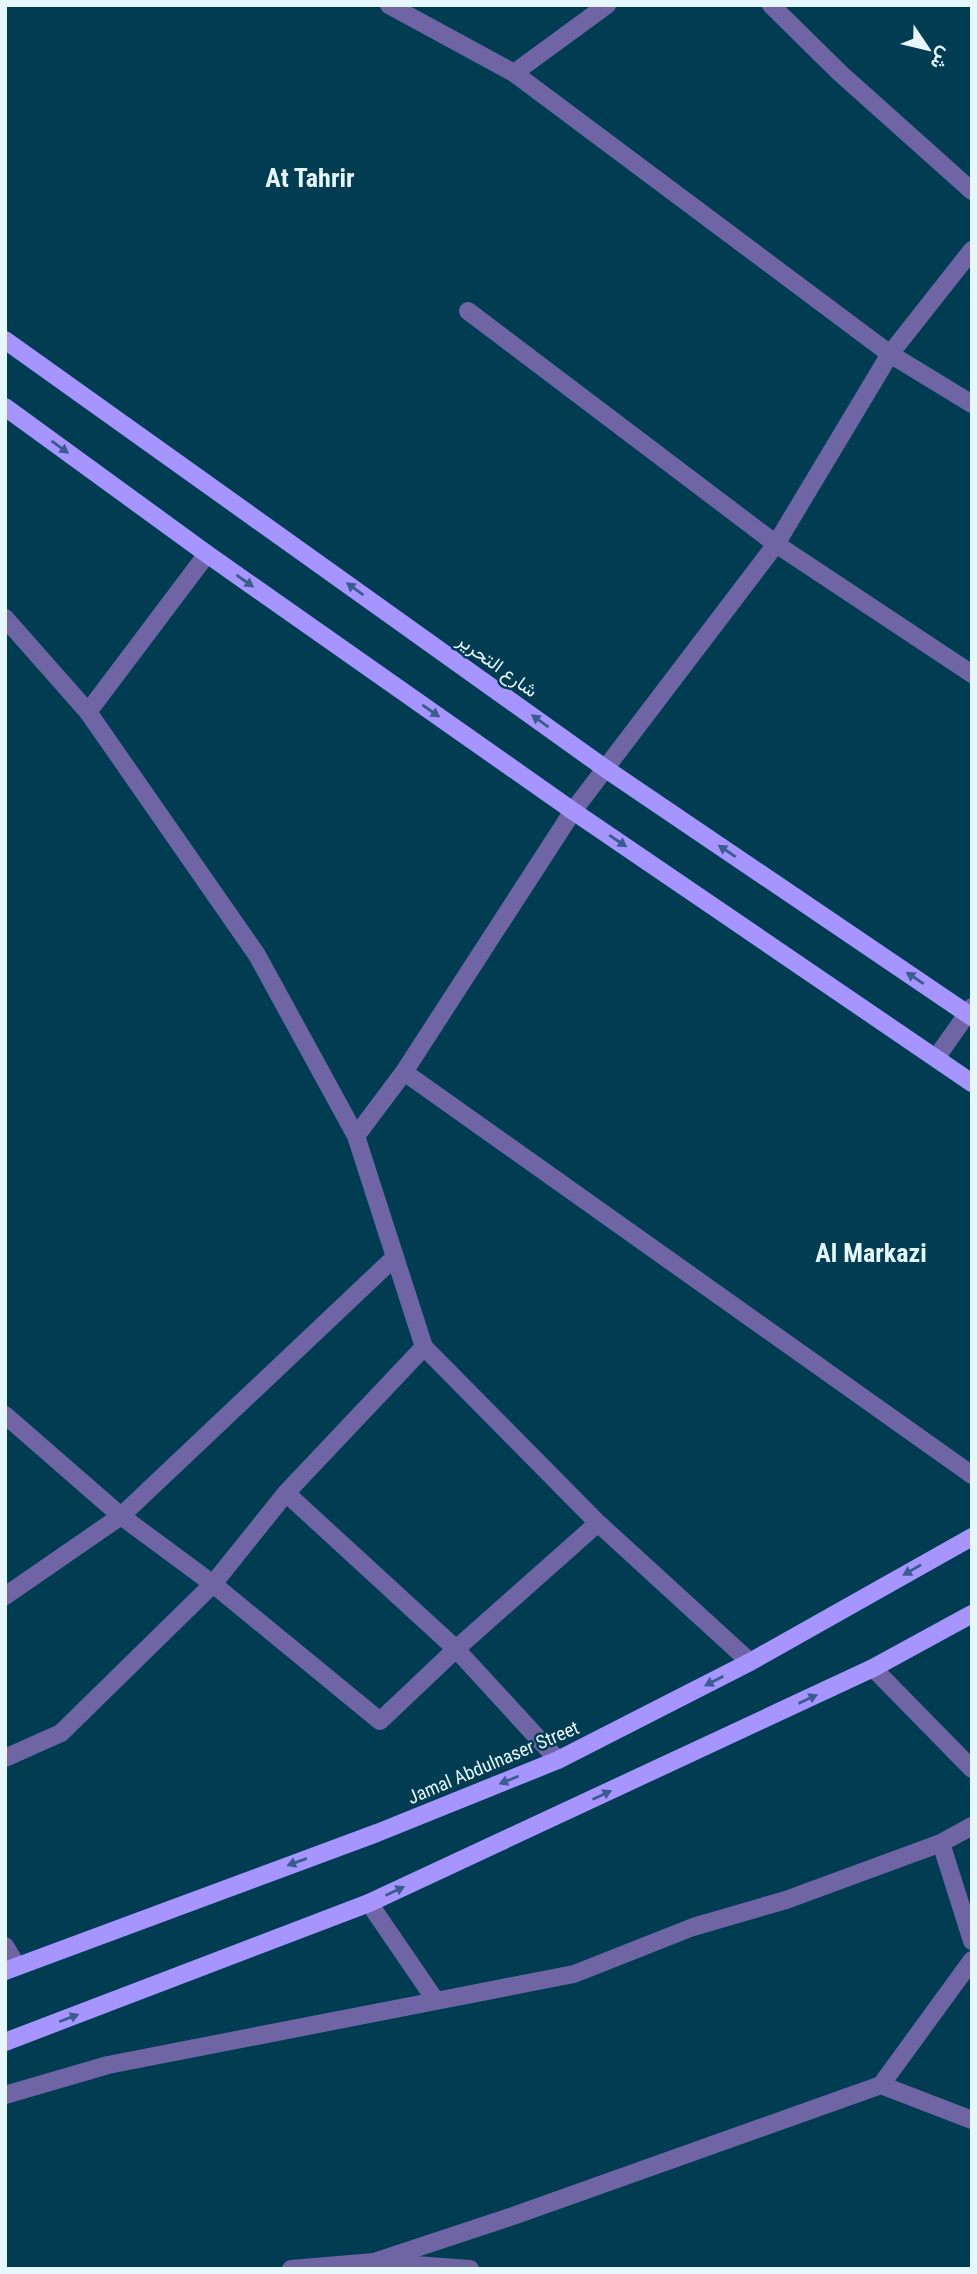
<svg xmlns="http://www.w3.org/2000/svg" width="977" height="2274" viewBox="0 0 977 2274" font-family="'Roboto Condensed',Vazirmatn,sans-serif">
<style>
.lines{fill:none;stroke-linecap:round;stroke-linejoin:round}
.minor{stroke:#6f65a5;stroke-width:18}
.major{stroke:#a695fe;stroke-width:18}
.oneway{fill:#3a5c8e}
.labels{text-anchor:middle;stroke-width:5;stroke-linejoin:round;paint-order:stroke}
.street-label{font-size:19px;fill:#e7f7ff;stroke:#003d52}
.district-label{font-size:26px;font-weight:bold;fill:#e7f7ff;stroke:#003d52}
</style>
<rect width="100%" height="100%" fill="#003d52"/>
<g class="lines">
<!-- minor -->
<path class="minor" d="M 389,5 L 514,73 L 890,354 L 972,404
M 771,5 L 840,73 L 972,191
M 514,73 L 607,5
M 468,311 L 776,544 L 972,674
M 5,618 L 88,712 L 257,955 L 356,1136 L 424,1347 L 598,1523 L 750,1662
M 88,712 L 207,554
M 936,1058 L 972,1007
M 404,1072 L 972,1475
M 356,1136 L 404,1072 L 573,811 L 776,544 L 890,354 L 972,250
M 5,1415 L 121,1516 L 213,1584 L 380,1721 L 456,1649 L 598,1523
M 286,1493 L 456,1649 L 558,1760
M 5,1596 L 121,1516 L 395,1257
M 873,1668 L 972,1769
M 5,1758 L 61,1733 L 213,1584 L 286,1493 L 424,1347
M 941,1843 L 972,1941
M 369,1903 L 436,2001 L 574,1974 L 693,1927 L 786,1900 L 941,1843 L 972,1826
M 5,1946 L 17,1966
M 881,2085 L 972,2120
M 5,2095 L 108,2065 L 436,2001
M 374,2262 L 513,2216 L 881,2085 L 972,1960
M 291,2269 L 374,2262 L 470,2269"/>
<!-- major -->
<path class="major" d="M 5,340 L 606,769 L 972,1017
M 5,407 L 207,554 L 573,811 L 972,1083
M 5,1971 L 377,1833 L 558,1760 L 750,1662 L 972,1537
M 5,2042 L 369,1903 L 873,1668 L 972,1614"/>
</g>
<!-- one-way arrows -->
<defs><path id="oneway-solid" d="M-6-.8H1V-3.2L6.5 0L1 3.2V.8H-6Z" transform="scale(1.75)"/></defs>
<g class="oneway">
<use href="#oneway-solid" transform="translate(60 447) rotate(36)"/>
<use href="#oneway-solid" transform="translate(245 581) rotate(35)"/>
<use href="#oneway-solid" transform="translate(355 589) rotate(-144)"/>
<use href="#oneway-solid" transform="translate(431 711) rotate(35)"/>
<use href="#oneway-solid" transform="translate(540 721) rotate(-144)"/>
<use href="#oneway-solid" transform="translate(618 841) rotate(34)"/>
<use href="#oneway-solid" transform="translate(727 851) rotate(-146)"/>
<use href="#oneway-solid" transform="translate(915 978) rotate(-146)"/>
<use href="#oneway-solid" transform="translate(912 1570) rotate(150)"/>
<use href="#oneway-solid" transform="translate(714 1681) rotate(153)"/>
<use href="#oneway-solid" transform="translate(808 1699) rotate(-25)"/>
<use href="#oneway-solid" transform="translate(509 1780) rotate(158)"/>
<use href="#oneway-solid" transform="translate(602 1795) rotate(-25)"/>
<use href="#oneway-solid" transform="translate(297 1862) rotate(160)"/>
<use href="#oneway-solid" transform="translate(395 1891) rotate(-25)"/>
<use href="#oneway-solid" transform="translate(69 2018) rotate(-21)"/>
</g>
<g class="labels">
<!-- street labels -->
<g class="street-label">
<text transform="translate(498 665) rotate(36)" y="7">شارع التحرير</text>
<text transform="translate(493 1762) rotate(-23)" y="7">Jamal Abdulnaser Street</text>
</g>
<!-- district labels -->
<g class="district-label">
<text x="310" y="187">At Tahrir</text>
<text x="871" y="1262">Al Markazi</text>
</g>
</g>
<!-- border -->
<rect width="977" height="2274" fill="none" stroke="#e7f7ff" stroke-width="14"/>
<!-- north arrow -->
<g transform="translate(928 49) rotate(125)" stroke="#003d52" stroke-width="5" paint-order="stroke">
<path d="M0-5L12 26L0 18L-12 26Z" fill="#e7f7ff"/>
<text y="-10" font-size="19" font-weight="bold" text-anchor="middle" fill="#e7f7ff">ش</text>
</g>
</svg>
